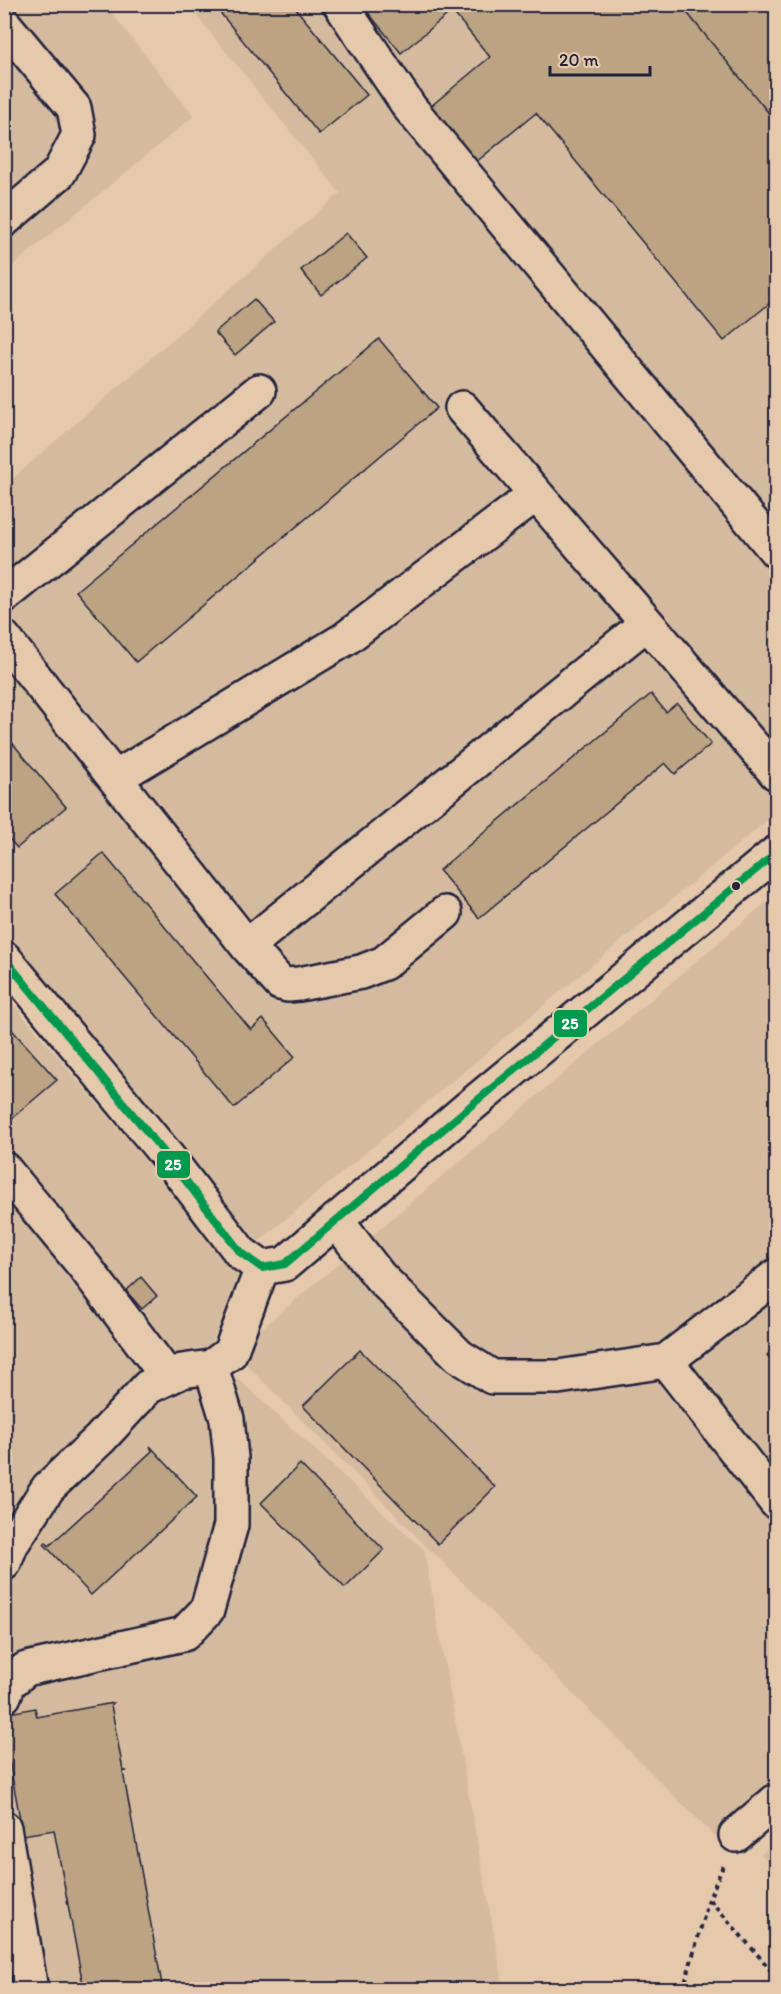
<svg xmlns="http://www.w3.org/2000/svg" width="781" height="1994" viewBox="0 0 781 1994" font-family="Itim,sans-serif">
<style>
.built{fill:#d4bb9f}
.building{fill:#bba384;stroke:#22223b;stroke-width:1.5}
.lines{fill:none;stroke-linecap:round;stroke-linejoin:round}
.minor-casing{stroke:#22223b;stroke-width:38}
.path{stroke:#22223b;stroke-width:4;stroke-dasharray:4.5 4.5;stroke-linecap:butt}
.minor{stroke:#e5c9ad;stroke-width:33}
.bus-1-casing{stroke:#e5c9ad;stroke-width:12}
.bus-1{stroke:#03994f;stroke-width:8}
.bus-dot{fill:#22223b;stroke:#e5c9ad;stroke-width:2}
.line-badge{stroke:#e5c9ad;stroke-width:2}
.badge-label{font-size:16px;text-anchor:middle;font-weight:bold;fill:#fff}
</style>
<rect width="100%" height="100%" fill="#e5c9ad"/>
<filter id="ink" filterUnits="userSpaceOnUse"><feTurbulence type="fractalNoise" baseFrequency=".0167" numOctaves="2"/><feDisplacementMap in="SourceGraphic" scale="12" xChannelSelector="R" yChannelSelector="G"/><feConvolveMatrix kernelMatrix="1 2 1 2 8 2 1 2 1" color-interpolation-filters="sRGB"/></filter>
<g filter="url(#ink)">
<!-- built -->
<path class="built" d="M 5,5 L 105,5 L 194,116 L 5,272 Z
M 188,5 L 776,5 L 776,813 L 258,1242 L 5,936 L 4,486 L 340,193 Z
M 776,894 L 776,1783 L 714,1836 L 234,1352 Z
M 4,993 L 243,1276 L 208,1351 L 424,1550 L 504,1989 L 5,1989 Z
M 776,1842 L 776,1872 L 761,1854 Z"/>
<!-- building -->
<path class="building" d="M 213,4 L 292,4 L 367,95 L 319,134 Z
M 361,4 L 680,4 L 776,122 L 776,298 L 724,341 L 536,113 L 470,167 L 425,111 L 490,57 L 452,11 L 401,53 Z
M 680,4 L 776,4 L 776,122 Z
M 346,233 L 367,258 L 321,295 L 301,270 Z
M 254,299 L 274,322 L 235,355 L 215,332 Z
M 379,339 L 437,408 L 136,662 L 76,591 Z
M 651,694 L 666,712 L 677,703 L 711,744 L 675,774 L 665,763 L 479,918 L 439,870 Z
M 4,733 L 66,807 L 17,848 L 4,833 Z
M 103,853 L 251,1030 L 263,1019 L 295,1057 L 234,1108 L 55,894 Z
M 4,1021 L 57,1080 L 4,1125 Z
M 141,1277 L 157,1296 L 142,1309 L 126,1291 Z
M 776,1347 L 776,1366 L 767,1355 Z
M 360,1350 L 495,1487 L 438,1544 L 303,1406 Z
M 150,1446 L 197,1497 L 91,1595 L 44,1544 L 46,1542 L 49,1546 L 152,1451 Z
M 300,1464 L 384,1550 L 345,1588 L 261,1503 Z
M 113,1703 L 111,1705 L 123,1770 L 126,1771 L 123,1772 L 163,1990 L 84,1990 L 54,1830 L 23,1835 L 4,1733 L 4,1714 L 35,1708 L 37,1717 Z"/>
<g class="lines">
<defs>
<path id="minor" d="M 340,4 L 410,108 L 776,551
M 4,24 L 74,108 L 79,135 L 59,173 L 4,220
M 462,408 L 776,773
M 4,596 L 259,391
M 4,638 L 247,946 L 647,623
M 115,778 L 345,639 L 536,494
M 247,946 L 280,983 L 288,985 L 299,984 L 361,972 L 384,963 L 445,913
M 4,958 L 167,1156 L 241,1253 L 262,1268 L 285,1264 L 468,1108 L 776,853
M 4,1169 L 85,1267 L 167,1376
M 336,1220 L 380,1277 L 459,1356 L 492,1377 L 558,1377 L 666,1361 L 776,1276
M 666,1361 L 776,1502
M 4,1563 L 11,1545 L 48,1488 L 100,1439 L 148,1387 L 182,1371 L 211,1367 L 230,1353 L 262,1268
M 4,1696 L 9,1683 L 26,1669 L 184,1634 L 207,1610 L 231,1525 L 231,1458 L 227,1419 L 211,1367
M 4,1828 L 31,1990
M 736,1835 L 776,1801"/>
</defs>
<!-- minor casing -->
<use href="#minor" class="minor-casing"/>
<!-- path -->
<path class="path" d="M 710,1900 L 776,1976
M 683,1990 L 709,1899 L 723,1866"/>
<!-- minor -->
<use href="#minor" class="minor"/>
<defs>
<path id="bus-1" d="M 4,958 L 167,1156 L 241,1253 L 262,1268 L 285,1264 L 468,1108 L 776,853"/>
</defs>
<!-- bus-1 casing -->
<use href="#bus-1" class="bus-1-casing"/>
<!-- bus-1 -->
<use href="#bus-1" class="bus-1"/>
</g>
</g>
<!-- markers -->
<circle class="bus-dot" cx="736" cy="886" r="5"/>
<g class="line-badge">
<rect x="553" y="1009" width="35" height="29" rx="6" fill="#03994f"/>
<rect x="156" y="1150" width="35" height="29" rx="6" fill="#03994f"/>
</g>
<g class="badge-label">
<text x="570" y="1029">25</text>
<text x="173" y="1170">25</text>
</g>
<!-- margin -->
<rect width="781" height="1994" fill="none" stroke="#e5c9ad" stroke-width="24"/>
<rect x="12" y="12" width="757" height="1970" fill="none" stroke="#22223b" stroke-width="2" filter="url(#ink)"/>
<!-- scale -->
<path d="M550 66v9h100v-9" fill="none" stroke="#22223b" stroke-width="3"/>
<text x="559" y="66" font-size="18" fill="#22223b" stroke="#e5c9ad" stroke-width="4.5" paint-order="stroke">20 m</text>
</svg>
